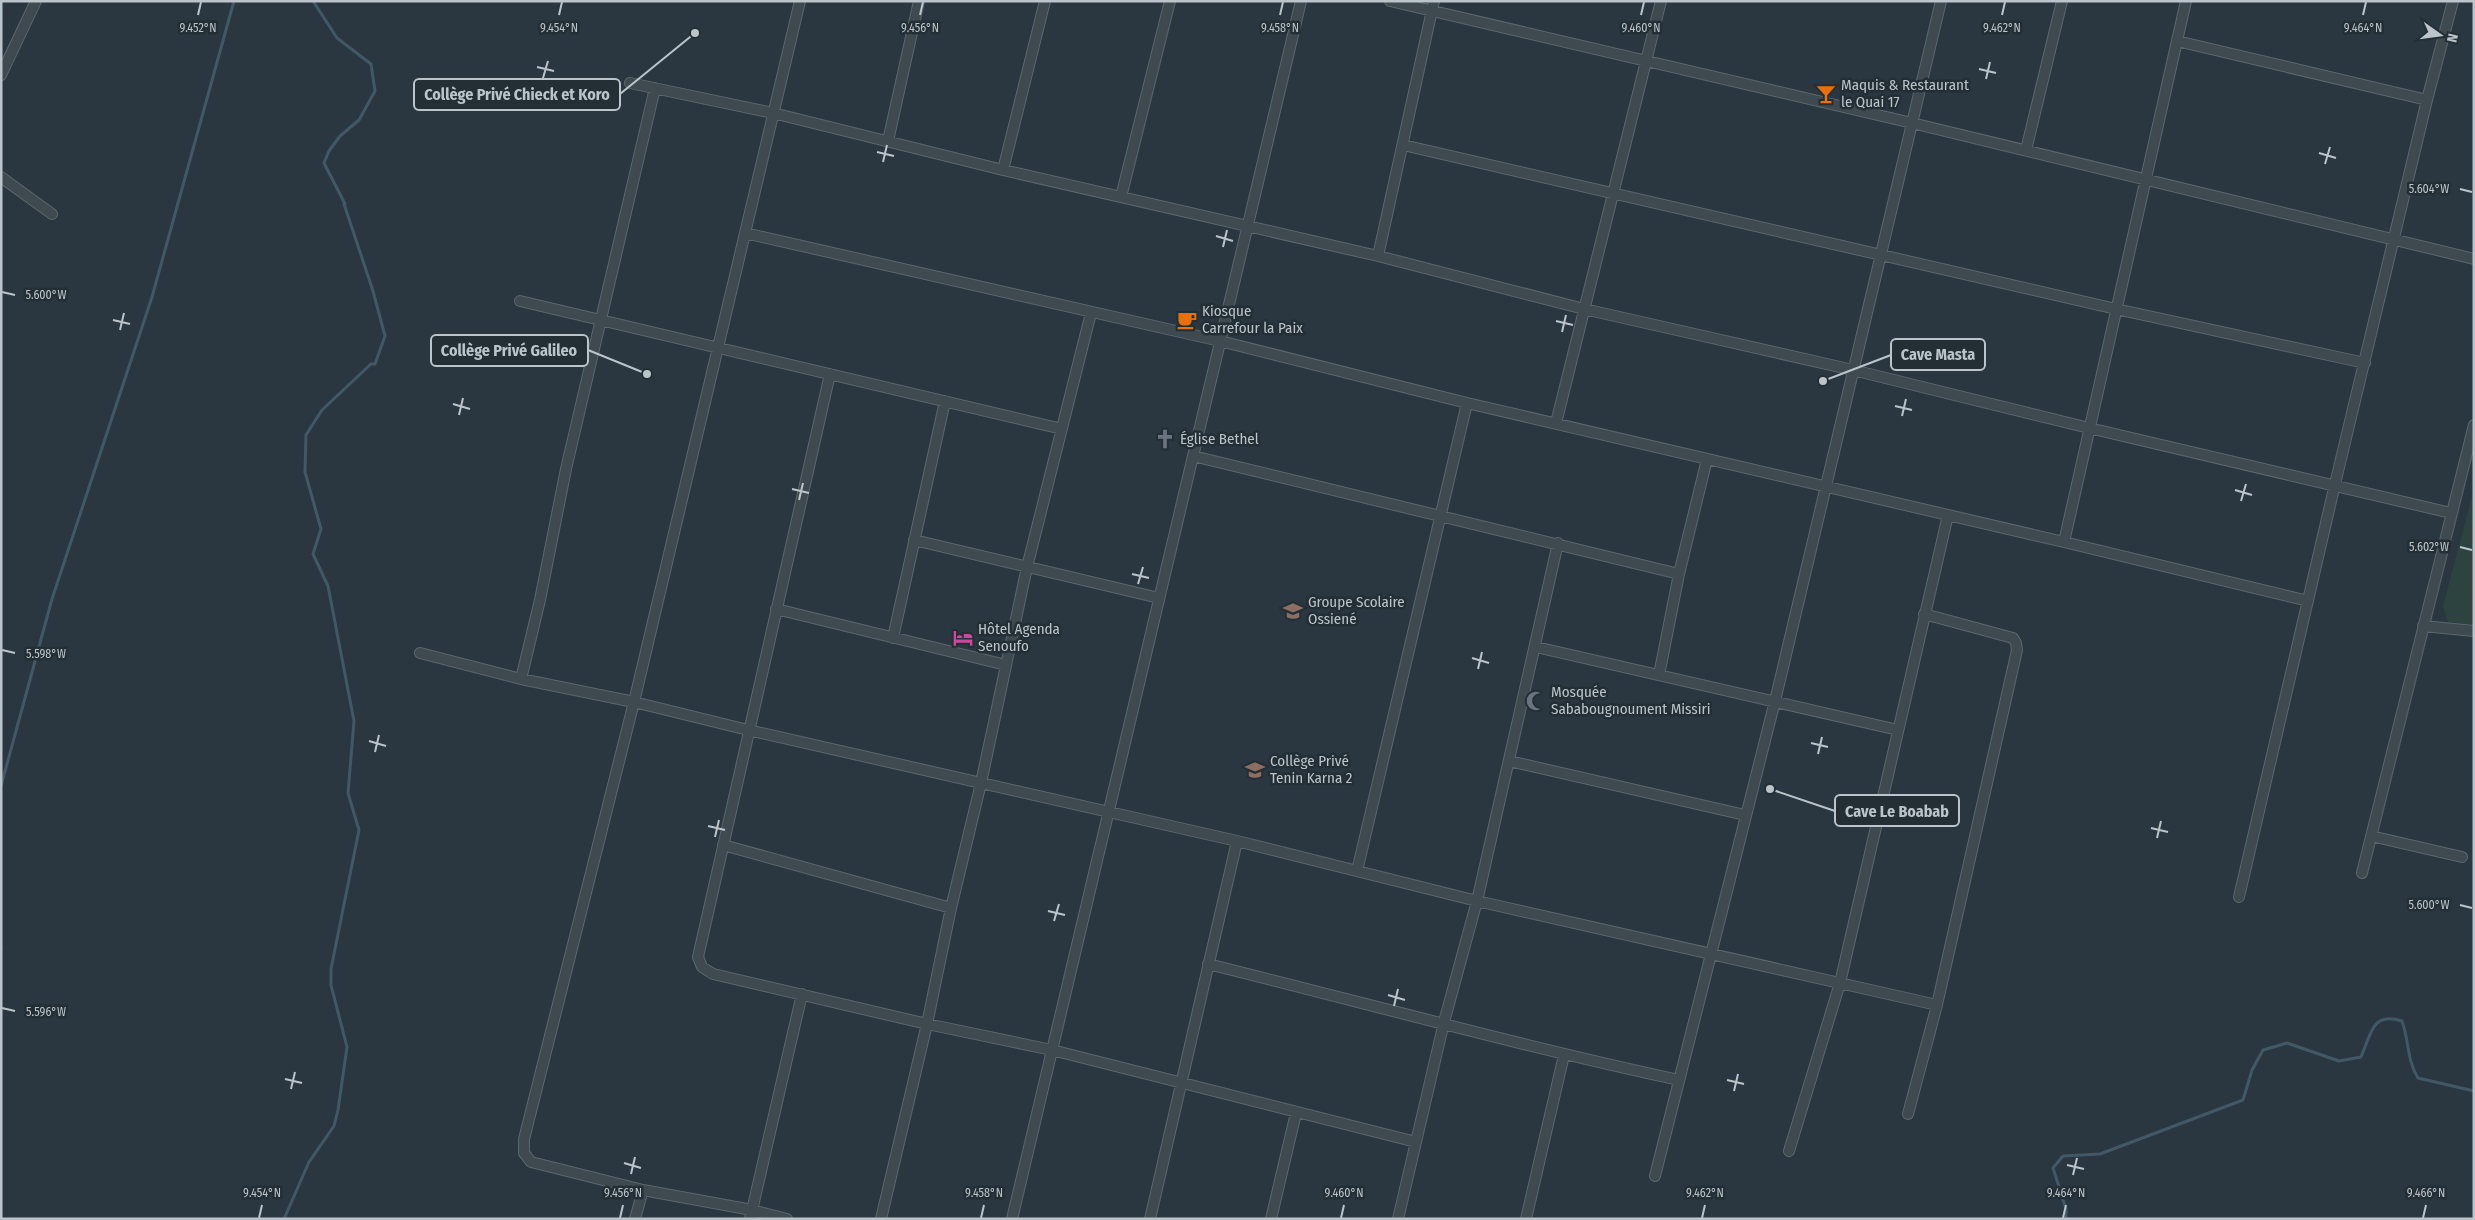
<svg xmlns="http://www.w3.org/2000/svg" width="2475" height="1220" viewBox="0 0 2475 1220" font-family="'Fira Sans Condensed',sans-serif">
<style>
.green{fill:#2d4340}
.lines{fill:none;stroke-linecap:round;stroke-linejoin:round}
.stream{stroke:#425866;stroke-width:3}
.minor-casing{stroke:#5c676d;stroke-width:12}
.minor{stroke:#3e4950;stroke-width:10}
.ticks{fill:none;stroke:#bbc4ca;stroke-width:2}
.labels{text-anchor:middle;stroke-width:5;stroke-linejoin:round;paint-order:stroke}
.poi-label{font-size:15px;fill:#bbc4ca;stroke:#232e35;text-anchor:start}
.ticks-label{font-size:12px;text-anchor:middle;fill:#bbc4ca;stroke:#232e35;stroke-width:5;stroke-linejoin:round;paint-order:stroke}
.leader{fill:none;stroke:#bbc4ca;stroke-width:2}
.callout-dot{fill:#bbc4ca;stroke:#232e35;stroke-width:2}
.callout{fill:#232e35;stroke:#bbc4ca;stroke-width:2}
.callout-label{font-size:16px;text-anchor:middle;font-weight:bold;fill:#bbc4ca}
</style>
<rect width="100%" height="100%" fill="#2a3740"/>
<!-- green -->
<path class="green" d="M 2474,489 L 2474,625 L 2448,622 L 2443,606 Z"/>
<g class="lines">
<!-- stream -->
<path class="stream" d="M 1,786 L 52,599 L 152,297 L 234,1
M 1,945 L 1,949
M 284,1219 L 309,1162 L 334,1126 L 338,1110 L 347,1047 L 331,985 L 331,969 L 359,830 L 348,793 L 354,721 L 328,586 L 313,554 L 321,529 L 305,472 L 306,435 L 322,410 L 371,364 L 375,364 L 385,336 L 373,291 L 344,204 L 345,204 L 324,163 L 329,151 L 340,136 L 359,120 L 375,91 L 371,64 L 337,38 L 313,1
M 2066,1219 L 2066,1209 L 2053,1168 L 2063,1156 L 2100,1154 L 2243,1100 L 2252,1070 L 2263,1050 L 2287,1043 L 2339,1061 L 2361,1057 C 2371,1034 2372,1011 2402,1021 C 2409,1040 2407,1061 2418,1078 L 2474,1091"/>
<defs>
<path id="minor" d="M 1390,1 L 1912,123 L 2474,259
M 2177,41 L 2427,100
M 1,75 L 36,1
M 630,83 L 773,113 L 1003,170 L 1378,256 L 1584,309 L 1853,370 L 2089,428 L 2451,513
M 888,141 L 919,1
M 1403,145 L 2116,309 L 2365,363
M 2026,150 L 2062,1
M 1003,170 L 1045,1
M 1,177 L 52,214
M 1121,197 L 1170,1
M 745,233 L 1220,341 L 1467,403 L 2064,542 L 2308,601
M 1378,256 L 1434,1
M 520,301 L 1062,429
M 830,374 L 698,957 L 702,967 L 713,974 L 927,1024 L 1052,1050 L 1416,1142
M 1556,423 L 1661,1
M 1193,456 L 1679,574
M 914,540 L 1159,598
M 2064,542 L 2186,1
M 776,609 L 1006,665
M 2423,626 L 2474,631
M 893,638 L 945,401
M 1536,647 L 1898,730
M 420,653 L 521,679 L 634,702 L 748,730 L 1237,841 L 1477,901 L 1937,1005
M 1659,675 L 1679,574 L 1707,459
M 521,679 L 540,600 L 566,469 L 655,88
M 1509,761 L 1745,815
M 2371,836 L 2462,857
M 723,845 L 951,908
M 1357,871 L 1467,403
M 2362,873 L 2474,425
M 2239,897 L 2335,484 L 2427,100 L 2453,1
M 1208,964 C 1365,1003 1521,1046 1679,1080
M 1908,1114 L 1937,1005 L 2017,650 L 2016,643 L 2013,638 L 1924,614
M 1789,1151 L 1840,983 L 1948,515
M 1655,1176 L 1775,701 L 1941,1
M 635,1219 L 643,1190
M 750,1219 L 802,994
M 787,1219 L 752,1210 L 643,1190 L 531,1162 L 524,1153 L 524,1139 L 634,702 L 800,1
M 881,1219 L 927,1024 L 951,908 L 981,783 L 1027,567 L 1091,313
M 1012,1219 L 1301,1
M 1150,1219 L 1237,841
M 1271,1219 L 1296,1113
M 1398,1219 L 1444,1022 L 1477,901 L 1558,543
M 1526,1219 L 1564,1055"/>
</defs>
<!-- minor casing -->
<use href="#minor" class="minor-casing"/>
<!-- minor -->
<use href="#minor" class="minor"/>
</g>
<!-- ticks -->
<path class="ticks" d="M 198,15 L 201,2M 559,15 L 562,2M 920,15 L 923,2M 1280,15 L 1283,2M 1641,15 L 1644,2M 2002,15 L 2005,2M 2363,15 L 2366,2M 537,67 L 554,71M 1979,69 L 1996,73M 543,78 L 548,61M 1986,79 L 1990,62M 877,152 L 894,156M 2319,153 L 2336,158M 883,162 L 887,145M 2325,164 L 2330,147M 2460,189 L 2472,192M 1216,236 L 1233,241M 1223,247 L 1227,230M 2,292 L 15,295M 113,320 L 130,324M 1556,321 L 1573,325M 120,330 L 124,313M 1562,332 L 1566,315M 453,404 L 470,409M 1895,406 L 1912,410M 459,415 L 463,398M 1902,416 L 1906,399M 792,489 L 809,493M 2235,490 L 2252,495M 799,500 L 803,483M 2241,501 L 2246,484M 2460,547 L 2472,550M 1132,574 L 1149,578M 1138,584 L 1143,567M 2,650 L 15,653M 1472,658 L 1489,663M 1478,669 L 1482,652M 369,741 L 386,746M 1811,743 L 1828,747M 375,752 L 379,735M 1818,754 L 1822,737M 708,826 L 725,830M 2151,828 L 2168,832M 715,837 L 719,820M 2157,838 L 2161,821M 2460,905 L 2472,908M 1048,911 L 1065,915M 1054,921 L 1059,904M 1388,995 L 1405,1000M 1394,1006 L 1398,989M 2,1008 L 15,1011M 285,1079 L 302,1083M 1727,1080 L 1744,1084M 291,1089 L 295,1072M 1734,1091 L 1738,1074M 624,1163 L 641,1168M 2067,1165 L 2084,1169M 631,1174 L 635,1157M 2073,1175 L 2077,1158M 259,1218 L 262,1205M 620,1218 L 623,1205M 981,1218 L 984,1205M 1341,1218 L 1344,1205M 1702,1218 L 1705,1205M 2063,1218 L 2066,1205M 2423,1218 L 2426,1205"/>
<!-- icons -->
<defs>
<symbol id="bar-bare" viewBox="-9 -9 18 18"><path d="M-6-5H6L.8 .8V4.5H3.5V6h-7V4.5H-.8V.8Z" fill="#e8710a" stroke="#232e35" stroke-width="2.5" paint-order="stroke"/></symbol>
<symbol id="cafe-bare" viewBox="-9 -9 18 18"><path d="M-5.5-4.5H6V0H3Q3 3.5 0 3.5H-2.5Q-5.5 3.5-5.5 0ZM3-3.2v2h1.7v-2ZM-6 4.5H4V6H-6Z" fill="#e8710a" stroke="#232e35" stroke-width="2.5" paint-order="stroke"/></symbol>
<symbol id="church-bare" viewBox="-9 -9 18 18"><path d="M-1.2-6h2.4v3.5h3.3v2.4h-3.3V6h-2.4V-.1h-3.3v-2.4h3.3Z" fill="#6b7280" stroke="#232e35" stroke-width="2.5" paint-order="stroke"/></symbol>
<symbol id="school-bare" viewBox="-9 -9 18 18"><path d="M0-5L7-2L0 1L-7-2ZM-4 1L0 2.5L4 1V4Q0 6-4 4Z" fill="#8d6e63" stroke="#232e35" stroke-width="2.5" paint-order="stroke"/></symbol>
<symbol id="hotel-bare" viewBox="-9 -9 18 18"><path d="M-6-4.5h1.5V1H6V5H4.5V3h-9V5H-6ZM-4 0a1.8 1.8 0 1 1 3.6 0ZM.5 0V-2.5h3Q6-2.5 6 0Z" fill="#d1479c" stroke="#232e35" stroke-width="2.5" paint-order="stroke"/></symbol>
<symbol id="mosque-bare" viewBox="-9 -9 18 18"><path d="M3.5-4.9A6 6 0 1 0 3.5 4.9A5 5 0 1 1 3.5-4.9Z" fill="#6b7280" stroke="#232e35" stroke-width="2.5" paint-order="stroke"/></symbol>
</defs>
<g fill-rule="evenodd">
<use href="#bar-bare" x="1812" y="80" width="28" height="28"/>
<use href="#cafe-bare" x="1173" y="306" width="28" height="28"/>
<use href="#church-bare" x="1151" y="425" width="28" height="28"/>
<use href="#school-bare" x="1279" y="597" width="28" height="28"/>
<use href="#hotel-bare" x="949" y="624" width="28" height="28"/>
<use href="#mosque-bare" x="1522" y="687" width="28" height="28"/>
<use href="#school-bare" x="1241" y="756" width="28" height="28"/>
</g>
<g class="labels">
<!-- poi labels -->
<g class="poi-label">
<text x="1841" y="90">Maquis &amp; Restaurant<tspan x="1841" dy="17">le Quai 17</tspan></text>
<text x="1202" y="316">Kiosque<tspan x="1202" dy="17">Carrefour la Paix</tspan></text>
<text x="1180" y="444">Église Bethel</text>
<text x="1308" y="607">Groupe Scolaire<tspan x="1308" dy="17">Ossiené</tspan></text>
<text x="978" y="634">Hôtel Agenda<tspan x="978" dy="17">Senoufo</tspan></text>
<text x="1551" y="697">Mosquée<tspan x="1551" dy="17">Sababougnoument Missiri</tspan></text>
<text x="1270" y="766">Collège Privé<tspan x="1270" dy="17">Tenin Karna 2</tspan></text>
</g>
</g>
<g class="ticks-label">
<text x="198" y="32">9.452°N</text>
<text x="559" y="32">9.454°N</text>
<text x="920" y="32">9.456°N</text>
<text x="1280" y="32">9.458°N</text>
<text x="1641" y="32">9.460°N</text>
<text x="2002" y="32">9.462°N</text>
<text x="2363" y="32">9.464°N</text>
<text x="2429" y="193">5.604°W</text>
<text x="46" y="299">5.600°W</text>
<text x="2429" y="551">5.602°W</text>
<text x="46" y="658">5.598°W</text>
<text x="2429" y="909">5.600°W</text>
<text x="46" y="1016">5.596°W</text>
<text x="262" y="1197">9.454°N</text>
<text x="623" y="1197">9.456°N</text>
<text x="984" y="1197">9.458°N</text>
<text x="1344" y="1197">9.460°N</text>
<text x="1705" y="1197">9.462°N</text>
<text x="2066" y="1197">9.464°N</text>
<text x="2426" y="1197">9.466°N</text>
</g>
<!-- callouts -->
<path class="leader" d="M695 33L620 94M647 374L588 350M1823 381L1891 355M1770 789L1835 811"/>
<g class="callout-dot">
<circle cx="695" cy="33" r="5"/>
<circle cx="647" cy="374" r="5"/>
<circle cx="1823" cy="381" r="5"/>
<circle cx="1770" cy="789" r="5"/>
</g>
<g class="callout">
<rect x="414" y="79" width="206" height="31" rx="5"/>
<rect x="431" y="335" width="157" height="31" rx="5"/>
<rect x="1891" y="339" width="94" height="31" rx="5"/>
<rect x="1835" y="795" width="124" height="31" rx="5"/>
</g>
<g class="callout-label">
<text x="517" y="100">Collège Privé Chieck et Koro</text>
<text x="509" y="356">Collège Privé Galileo</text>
<text x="1938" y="360">Cave Masta</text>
<text x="1897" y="817">Cave Le Boabab</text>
</g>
<!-- border -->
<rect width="2475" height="1220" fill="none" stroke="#bbc4ca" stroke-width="5"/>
<!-- north arrow -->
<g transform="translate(2440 35) rotate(104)" stroke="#232e35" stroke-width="4" paint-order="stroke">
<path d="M0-4L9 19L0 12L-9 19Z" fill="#bbc4ca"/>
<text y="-8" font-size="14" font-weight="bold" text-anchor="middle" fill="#bbc4ca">N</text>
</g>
</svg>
